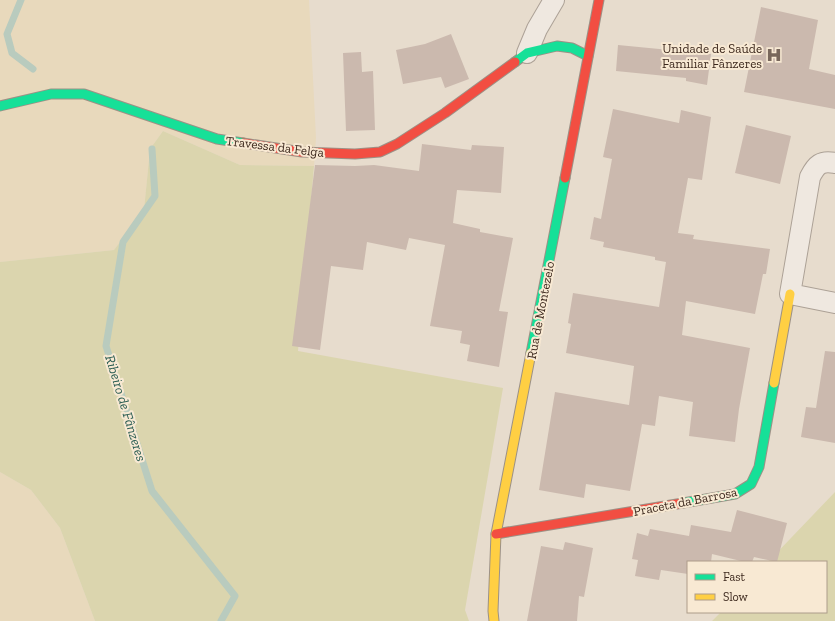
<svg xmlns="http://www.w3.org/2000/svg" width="835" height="621" viewBox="0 0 835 621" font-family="'Zilla Slab',serif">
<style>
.farmland{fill:#e8d9bc}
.green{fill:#dbd5ae}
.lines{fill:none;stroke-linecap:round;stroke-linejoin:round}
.stream{stroke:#b9cbbe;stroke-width:7}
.building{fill:#cbb9ae}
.street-casing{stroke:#aca196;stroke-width:22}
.fast-casing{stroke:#9c9186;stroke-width:11}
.slow-casing{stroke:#9c9186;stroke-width:11}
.jam-casing{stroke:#9c9186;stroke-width:11}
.street{stroke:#efe8e0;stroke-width:20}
.fast{stroke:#16e098;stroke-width:9}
.slow{stroke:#ffcf43;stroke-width:9}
.jam{stroke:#f24e42;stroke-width:9}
.labels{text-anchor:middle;stroke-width:4;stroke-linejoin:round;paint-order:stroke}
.poi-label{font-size:13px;fill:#3c281d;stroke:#f8e9d3;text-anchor:end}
.street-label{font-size:13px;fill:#3c281d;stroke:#f8e9d3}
.water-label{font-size:14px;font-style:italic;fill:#2b5d53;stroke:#f8e9d3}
</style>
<rect width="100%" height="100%" fill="#e7dccd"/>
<!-- farmland -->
<path class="farmland" d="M 0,0 L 309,0 L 316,138 L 314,166 L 240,165 L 163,131 L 150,149 L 144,210 L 114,250 L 0,262 Z
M 0,472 L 31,490 L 60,528 L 95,621 L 0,621 Z"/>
<!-- green -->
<path class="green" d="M 163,131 L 240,165 L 314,166 L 298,351 L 503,388 L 465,610 L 469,621 L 95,621 L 60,528 L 31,490 L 0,472 L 0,262 L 114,250 L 144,210 L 150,149 Z
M 835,492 L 835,621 L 712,621 L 721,612 L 826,612 L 826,562 L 768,562 Z"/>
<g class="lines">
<!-- stream -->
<path class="stream" d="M 21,0 L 7,34 L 12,53 L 33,69
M 152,149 L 155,196 L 123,242 L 106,346 L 152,491 L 235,596 L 221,621"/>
</g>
<!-- building -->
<path class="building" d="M 761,7 L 818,20 L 809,69 L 835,75 L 835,109 L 744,92 Z
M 451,34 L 469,79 L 445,88 L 441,77 L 403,84 L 396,50 L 425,44 Z
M 618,45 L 711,54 L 707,85 L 686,81 L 686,78 L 616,71 Z
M 361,52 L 362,72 L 373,71 L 375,130 L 346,131 L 343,53 Z
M 613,109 L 679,123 L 681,110 L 711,117 L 702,180 L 688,178 L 678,233 L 694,235 L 693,239 L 770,249 L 766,274 L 763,274 L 755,314 L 686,301 L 682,335 L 750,348 L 739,409 L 735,442 L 689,436 L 693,402 L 659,396 L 655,426 L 642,424 L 630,491 L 586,484 L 584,498 L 539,490 L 555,392 L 629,405 L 634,366 L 566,353 L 571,324 L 568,323 L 573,293 L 659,307 L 666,262 L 655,260 L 655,257 L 603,247 L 604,242 L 590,239 L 594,217 L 601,219 L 612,159 L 603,157 Z
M 746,125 L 791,136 L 780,184 L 735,173 Z
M 422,144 L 471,150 L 472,145 L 504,147 L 501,193 L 457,190 L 453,223 L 480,229 L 480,232 L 513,238 L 499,311 L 508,312 L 499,367 L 467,361 L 470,345 L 460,343 L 462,331 L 430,326 L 445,245 L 409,238 L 406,250 L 367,242 L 363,270 L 331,266 L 320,350 L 292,346 L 315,165 L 355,166 L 374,165 L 419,171 Z
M 825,351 L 835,352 L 835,443 L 801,437 L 806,407 L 816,408 Z
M 737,510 L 787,523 L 777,562 L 754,557 L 752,562 L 745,562 L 712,554 L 711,562 L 688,562 L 688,574 L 661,570 L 659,580 L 635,576 L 638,560 L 632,559 L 637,533 L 648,536 L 650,529 L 689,536 L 691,525 L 731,532 Z
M 565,542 L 593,548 L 584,597 L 579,596 L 577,621 L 527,621 L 541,546 L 563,550 Z"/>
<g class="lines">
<defs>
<path id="street" d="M 527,53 L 537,29 L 554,0
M 835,163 C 821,160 816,165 810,177 L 790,294 L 835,303"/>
<path id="fast" d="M 515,62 L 527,53 L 557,46 L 572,48 L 588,56
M 0,106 L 51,94 L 84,94 L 217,139 L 243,143
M 531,353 L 565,178
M 683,503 L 735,494 L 751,484 L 759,467 L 774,383"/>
<path id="slow" d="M 774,383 L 790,294
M 494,621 L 493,611 L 496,534 L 531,353"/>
<path id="jam" d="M 243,143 L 302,152 L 355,154 L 380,152 L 397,144 L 445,113 L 515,62
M 565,178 L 599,0
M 496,534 L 683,503"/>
</defs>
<!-- street casing -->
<use href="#street" class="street-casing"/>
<!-- fast casing -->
<use href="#fast" class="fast-casing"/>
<!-- slow casing -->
<use href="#slow" class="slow-casing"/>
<!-- jam casing -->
<use href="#jam" class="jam-casing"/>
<!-- street -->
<use href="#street" class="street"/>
<!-- fast -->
<use href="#fast" class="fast"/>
<!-- slow -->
<use href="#slow" class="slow"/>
<!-- jam -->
<use href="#jam" class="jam"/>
</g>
<!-- icons -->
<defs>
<symbol id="hospital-bare" viewBox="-9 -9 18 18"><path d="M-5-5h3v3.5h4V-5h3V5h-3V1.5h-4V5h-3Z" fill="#78675b" stroke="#f8e9d3" stroke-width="2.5" paint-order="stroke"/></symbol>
</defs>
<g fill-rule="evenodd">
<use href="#hospital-bare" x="763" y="44" width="22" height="22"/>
</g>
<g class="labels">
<!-- poi labels -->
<g class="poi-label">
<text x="762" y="53">Unidade de Saúde<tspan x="762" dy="15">Familiar Fânzeres</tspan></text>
</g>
<!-- street labels -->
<g class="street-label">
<text transform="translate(275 146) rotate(7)" y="5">Travessa da Felga</text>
<text transform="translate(540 310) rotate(-79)" y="5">Rua de Montezelo</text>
<text transform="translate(685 501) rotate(-11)" y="5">Praceta da Barrosa</text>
</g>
<!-- water labels -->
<g class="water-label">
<text transform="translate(126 408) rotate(73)" y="5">Ribeiro de Fânzeres</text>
</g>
</g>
<!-- legend -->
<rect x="687" y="561" width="140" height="52" fill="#f8e9d3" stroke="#ad9c8a"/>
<rect x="695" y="574" width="20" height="6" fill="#16e098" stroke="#ad9c8a"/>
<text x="723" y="581" font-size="12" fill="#3c281d">Fast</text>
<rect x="695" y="594" width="20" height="6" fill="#ffcf43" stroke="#ad9c8a"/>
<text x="723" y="601" font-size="12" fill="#3c281d">Slow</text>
</svg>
